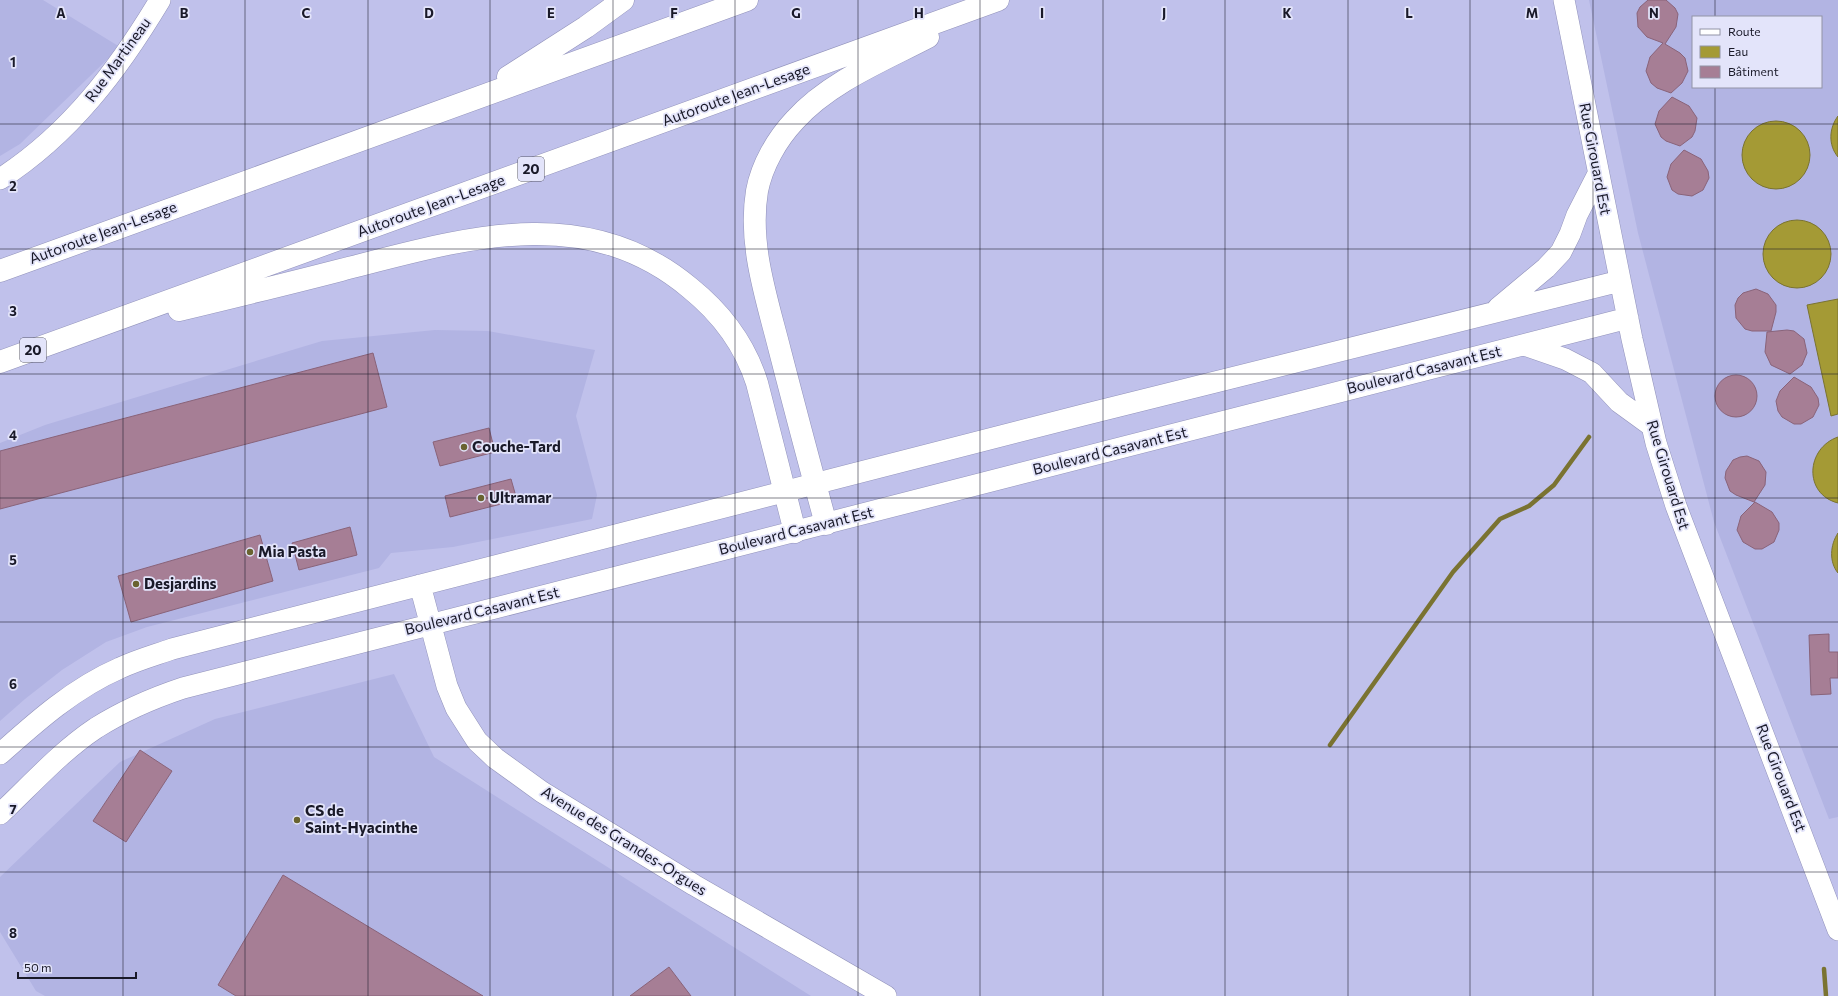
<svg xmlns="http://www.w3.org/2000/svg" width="1838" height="996" viewBox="0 0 1838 996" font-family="Commissioner,sans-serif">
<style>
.built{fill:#b2b4e3;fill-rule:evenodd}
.water{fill:#a49a35;stroke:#7a7331}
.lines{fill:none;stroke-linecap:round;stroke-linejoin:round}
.stream{stroke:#7a7331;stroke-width:4.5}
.building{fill:#a67e95;stroke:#896379}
.tertiary-casing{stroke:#9192ba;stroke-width:22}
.motorway-casing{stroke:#9192ba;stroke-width:23}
.tertiary{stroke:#fff;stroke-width:21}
.motorway{stroke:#fff;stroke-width:22}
.grid{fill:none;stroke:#191928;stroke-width:1;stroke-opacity:0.55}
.poi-dot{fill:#696330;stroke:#e3e4fa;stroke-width:1.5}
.labels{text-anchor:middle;stroke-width:3.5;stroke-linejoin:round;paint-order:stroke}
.shield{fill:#e3e4fa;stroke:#565667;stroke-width:1}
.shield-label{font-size:14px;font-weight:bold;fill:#191928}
.street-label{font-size:15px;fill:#191928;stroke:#e3e4fa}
.poi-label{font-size:15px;font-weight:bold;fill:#191928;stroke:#e3e4fa;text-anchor:start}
.grid-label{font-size:13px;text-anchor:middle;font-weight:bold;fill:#191928;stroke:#e3e4fa;stroke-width:3.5;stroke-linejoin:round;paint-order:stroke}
</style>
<rect width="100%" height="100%" fill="#c0c1eb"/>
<!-- built -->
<path class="built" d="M 0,0 L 43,0 L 120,47 L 20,144 L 0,156 Z
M 1589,0 L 1838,0 L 1838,817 L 1829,819 L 1714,522 L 1638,233 ZM 1693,17 L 1821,17 L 1821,87 L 1693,87 Z
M 435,330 L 488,331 L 595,350 L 576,416 L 597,495 L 592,519 L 453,547 L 391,553 L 379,568 L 147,627 L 106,642 L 62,670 L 25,699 L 0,721 L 0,443 L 45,425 L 322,341 Z
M 394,674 L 434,757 L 811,996 L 45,996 L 36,991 L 0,932 L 0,877 L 120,762 L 215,719 Z"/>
<!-- water -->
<path class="water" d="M 1838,116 L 1838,157 C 1828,145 1829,128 1838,116 Z
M1742 155a34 34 0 1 1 68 0a34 34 0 1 1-68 0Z
M1763 254a34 34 0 1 1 68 0a34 34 0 1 1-68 0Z
M 1838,299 L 1838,414 L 1831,416 L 1807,305 Z
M 1838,437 L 1838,503 C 1803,494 1806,448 1838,437 Z
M 1838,533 L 1838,573 C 1829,562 1830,545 1838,533 Z"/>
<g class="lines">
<!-- stream -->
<path class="stream" d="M 1330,745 L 1453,572 L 1500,519 L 1529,506 L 1554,485 L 1589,437
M 1824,969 L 1826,996"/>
</g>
<!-- building -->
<path class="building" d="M 1648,0 L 1666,0 L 1675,8 L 1678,14 L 1676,27 L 1665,44 L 1680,53 L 1685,58 L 1688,71 L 1682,83 L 1671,93 L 1657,88 L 1651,83 L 1646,71 L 1650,57 L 1663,43 L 1647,37 L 1638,27 L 1637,13 L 1640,7 Z
M 1672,97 L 1689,106 L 1697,118 L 1695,131 L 1692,137 L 1680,146 L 1666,141 L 1661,137 L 1655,124 L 1659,111 Z
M 1684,150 L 1701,159 L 1708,171 L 1709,178 L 1703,190 L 1692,196 L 1678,194 L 1672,190 L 1667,177 L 1671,164 Z
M 1756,289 L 1768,294 L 1776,305 L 1776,312 L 1771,331 L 1752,331 L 1745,329 L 1736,318 L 1735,305 L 1738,298 L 1743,293 Z
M 1787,330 L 1794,331 L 1804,339 L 1807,353 L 1802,365 L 1790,374 L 1771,365 L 1765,352 L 1767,332 Z
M 373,353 L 387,407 L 0,509 L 0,451 Z
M1715 396a21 21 0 1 1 42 0a21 21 0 1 1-42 0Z
M 1794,377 L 1811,387 L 1818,398 L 1819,405 L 1813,417 L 1801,424 L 1794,424 L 1782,417 L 1778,411 L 1776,401 L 1780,391 Z
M 489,428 L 495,452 L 440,466 L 433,442 Z
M 1747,456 L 1759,461 L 1766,472 L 1765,485 L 1754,502 L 1736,495 L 1730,491 L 1725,478 L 1726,471 L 1733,460 L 1740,457 Z
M 511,479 L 517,500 L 450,517 L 445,496 Z
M 1755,502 L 1772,512 L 1779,523 L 1779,530 L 1774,542 L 1762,549 L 1755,549 L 1743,542 L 1737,530 L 1741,516 Z
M 350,527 L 357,555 L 299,570 L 292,543 Z
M 260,535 L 273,581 L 131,622 L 118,576 Z
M 1829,634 L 1829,652 L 1838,652 L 1838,678 L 1830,678 L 1831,694 L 1811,695 L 1809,635 Z
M 140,750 L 172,771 L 126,842 L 93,821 Z
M 283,875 L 483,996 L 236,996 L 218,985 Z
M 669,967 L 691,996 L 630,996 Z"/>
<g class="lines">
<defs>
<path id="tertiary" d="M 1564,0 L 1632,339 L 1656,443 L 1676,506 L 1838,930
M 0,179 C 70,134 118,70 160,0
M 1498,308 L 1546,268 L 1561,252 L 1570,234 L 1577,215 L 1598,174
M 1524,345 L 1565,359 L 1592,373 L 1619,402 L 1652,426
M 420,585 L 447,686 L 456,708 L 477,741 L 495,758 L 542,792 L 694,885 L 886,996
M 0,754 C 37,721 74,688 120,668 C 137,660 155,655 172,649 L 1083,415 L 1620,281
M 0,814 C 31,785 60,752 96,728 C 123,711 153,698 183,688 L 1628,318"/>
<path id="motorway" d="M 508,77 L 586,27 L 623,0
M 0,271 L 747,0
M 179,310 C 233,297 287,284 341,270 C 460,240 584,199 690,288 C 721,313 745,345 757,383 L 795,532
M 0,362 L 998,0
M 826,524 C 810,466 795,409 780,351 C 767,299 748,245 757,191 C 762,165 777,139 795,120 C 829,82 884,60 928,37"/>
</defs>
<!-- tertiary casing -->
<use href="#tertiary" class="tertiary-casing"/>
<!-- motorway casing -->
<use href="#motorway" class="motorway-casing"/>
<!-- tertiary -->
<use href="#tertiary" class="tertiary"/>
<!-- motorway -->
<use href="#motorway" class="motorway"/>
</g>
<!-- grid -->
<path class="grid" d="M 123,0 L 123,996M 245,0 L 245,996M 368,0 L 368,996M 490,0 L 490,996M 613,0 L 613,996M 735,0 L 735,996M 858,0 L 858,996M 980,0 L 980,996M 1103,0 L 1103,996M 1225,0 L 1225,996M 1348,0 L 1348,996M 1470,0 L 1470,996M 1593,0 L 1593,996M 1715,0 L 1715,17M 1715,87 L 1715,996M 0,124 L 1838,124M 0,249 L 1838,249M 0,374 L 1838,374M 0,498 L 1838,498M 0,622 L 1838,622M 0,747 L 1838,747M 0,872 L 1838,872"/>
<!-- markers -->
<g class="poi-dot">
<circle cx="464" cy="447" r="4"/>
<circle cx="481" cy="498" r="4"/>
<circle cx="250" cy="552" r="4"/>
<circle cx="136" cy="584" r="4"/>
<circle cx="297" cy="820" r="4"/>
</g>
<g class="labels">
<!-- shield labels -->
<g class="shield">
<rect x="518" y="157" width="26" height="24" rx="3"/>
<rect x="20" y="338" width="26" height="24" rx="3"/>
</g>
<g class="shield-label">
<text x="531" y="174">20</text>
<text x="33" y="355">20</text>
</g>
<!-- street labels -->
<g class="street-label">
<text transform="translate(118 60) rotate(-54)" y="5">Rue Martineau</text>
<text transform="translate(736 95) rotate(-20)" y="5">Autoroute Jean-Lesage</text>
<text transform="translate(1595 159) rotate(79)" y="5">Rue Girouard Est</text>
<text transform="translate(431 206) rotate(-20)" y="5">Autoroute Jean-Lesage</text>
<text transform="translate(103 233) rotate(-20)" y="5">Autoroute Jean-Lesage</text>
<text transform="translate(1424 370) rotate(-14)" y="5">Boulevard Casavant Est</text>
<text transform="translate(1110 451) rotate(-14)" y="5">Boulevard Casavant Est</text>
<text transform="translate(1668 475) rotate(73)" y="5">Rue Girouard Est</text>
<text transform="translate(796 531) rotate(-14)" y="5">Boulevard Casavant Est</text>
<text transform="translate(482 611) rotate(-14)" y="5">Boulevard Casavant Est</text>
<text transform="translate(1781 778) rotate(69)" y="5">Rue Girouard Est</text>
<text transform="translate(624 841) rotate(32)" y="5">Avenue des Grandes-Orgues</text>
</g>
<!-- poi labels -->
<g class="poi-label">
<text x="472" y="452">Couche-Tard</text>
<text x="489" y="503">Ultramar</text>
<text x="258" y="557">Mia Pasta</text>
<text x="144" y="589">Desjardins</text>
<text x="305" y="816">CS de<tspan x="305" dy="17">Saint-Hyacinthe</tspan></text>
</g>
</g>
<g class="grid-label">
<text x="61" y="18">A</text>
<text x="184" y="18">B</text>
<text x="306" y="18">C</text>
<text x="429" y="18">D</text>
<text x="551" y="18">E</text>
<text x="674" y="18">F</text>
<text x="796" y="18">G</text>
<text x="919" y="18">H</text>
<text x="1042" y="18">I</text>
<text x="1164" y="18">J</text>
<text x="1287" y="18">K</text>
<text x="1409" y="18">L</text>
<text x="1532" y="18">M</text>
<text x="1654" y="18">N</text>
<text x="13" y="67">1</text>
<text x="13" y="191">2</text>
<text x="13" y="316">3</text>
<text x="13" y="440">4</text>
<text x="13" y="565">5</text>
<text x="13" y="689">6</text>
<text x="13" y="814">7</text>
<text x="13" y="938">8</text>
</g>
<!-- legend -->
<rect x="1692" y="16" width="130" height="72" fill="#e3e4fa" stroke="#9293a6"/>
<rect x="1700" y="29" width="20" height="6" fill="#ffffff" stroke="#9293a6"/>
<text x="1728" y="36" font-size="12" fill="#191928">Route</text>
<rect x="1700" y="46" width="20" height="12" fill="#a49a35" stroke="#9293a6"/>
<text x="1728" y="56" font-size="12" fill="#191928">Eau</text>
<rect x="1700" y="66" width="20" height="12" fill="#a67e95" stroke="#9293a6"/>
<text x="1728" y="76" font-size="12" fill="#191928">Bâtiment</text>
<!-- scale -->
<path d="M18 972v6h118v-6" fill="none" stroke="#191928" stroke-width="2"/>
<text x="24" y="972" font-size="12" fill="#191928" stroke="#e3e4fa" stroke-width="3" paint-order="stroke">50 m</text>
</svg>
